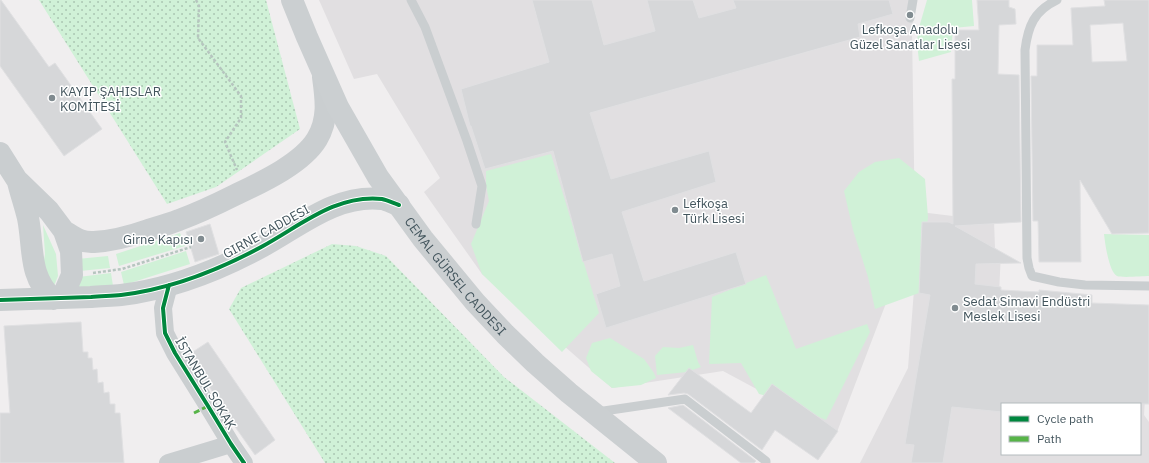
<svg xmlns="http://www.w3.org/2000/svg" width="1149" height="463" viewBox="0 0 1149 463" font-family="'IBM Plex Sans',sans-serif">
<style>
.education{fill:#e1dfe1;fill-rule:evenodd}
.grass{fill:url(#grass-dots)}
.garden{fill:#d0f1d7}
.building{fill:#d6d7d9;stroke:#e0e0e2;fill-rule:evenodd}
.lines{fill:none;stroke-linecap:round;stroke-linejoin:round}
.path{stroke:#b6c5bf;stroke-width:2.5;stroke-dasharray:3 2;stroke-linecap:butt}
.service{stroke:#caced0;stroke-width:9}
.minor{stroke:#caced0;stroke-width:18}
.tertiary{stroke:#caced0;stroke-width:22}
.secondary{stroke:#cbcfd1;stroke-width:22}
.quiet{stroke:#57b448;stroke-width:3;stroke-dasharray:6 3;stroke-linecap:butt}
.cycleway-casing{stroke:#fff;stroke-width:6}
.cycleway{stroke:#00873e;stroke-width:4}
.poi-dot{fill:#808b90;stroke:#fff;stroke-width:1.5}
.labels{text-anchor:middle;stroke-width:3;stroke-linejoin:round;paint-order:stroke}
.poi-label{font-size:13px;fill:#43555d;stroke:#fff;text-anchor:start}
.street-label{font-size:13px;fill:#43555d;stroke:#fff}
</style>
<defs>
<pattern id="grass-dots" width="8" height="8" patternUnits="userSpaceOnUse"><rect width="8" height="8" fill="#d0f1d7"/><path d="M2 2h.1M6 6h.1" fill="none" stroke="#aac6b2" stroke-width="1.8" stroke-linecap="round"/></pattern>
</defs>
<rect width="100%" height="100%" fill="#f0eeef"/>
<!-- education -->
<path class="education" d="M 319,0 L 916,0 L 912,31 L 915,227 L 837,432 L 723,371 L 612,388 L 482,274 L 424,192 L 440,178 L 377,74 L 354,79 Z
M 920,212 L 994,221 L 995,248 L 1001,252 L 995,378 L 1145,399 L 1144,415 L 1149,422 L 1149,463 L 860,463 L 908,368 ZM 1002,404 L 1140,404 L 1140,454 L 1002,454 Z"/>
<!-- grass -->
<path class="grass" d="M 39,0 L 266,0 L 300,129 L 216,187 L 167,204 Z
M 332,244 L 356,246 L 386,256 L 504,377 L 615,463 L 325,463 L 229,309 L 241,288 Z"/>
<!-- garden -->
<path class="garden" d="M 927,0 L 972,0 L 974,26 L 953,28 L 951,52 L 919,61 L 917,43 L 918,31 Z
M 551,154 L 599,313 L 562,352 L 482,274 L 471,244 L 489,201 L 486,185 L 486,171 Z
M 899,158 L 925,179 L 928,217 L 919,293 L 875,309 L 868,277 L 853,230 L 844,191 L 859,172 L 875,162 Z
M 43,225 L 56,254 L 58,276 L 52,291 L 43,266 L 45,254 Z
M 180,233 L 185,246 L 119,266 L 116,254 Z
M 1104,234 L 1149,235 L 1149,276 C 1143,276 1122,278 1117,276 C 1109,272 1105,243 1104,234 Z
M 186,251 L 190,264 L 124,285 L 121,272 Z
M 108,256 L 110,268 L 70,272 L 77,259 Z
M 111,273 L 113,286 L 72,292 L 70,278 Z
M 766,275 L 796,349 L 867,324 L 870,332 L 826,420 L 772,397 L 759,394 L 741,363 L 709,364 L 712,297 Z
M 610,338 L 644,359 L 654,373 L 656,378 L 641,385 L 612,388 L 591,371 L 586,358 L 592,343 Z
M 693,345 L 698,362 L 701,367 L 687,372 L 657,375 L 655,356 L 663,347 L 679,348 Z"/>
<!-- building -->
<path class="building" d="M 0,0 L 1,0 L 49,67 L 55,63 L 102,129 L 64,156 L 0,66 Z
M 532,0 L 592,0 L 604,45 L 655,31 L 647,0 L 693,0 L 699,18 L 736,8 L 733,0 L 889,0 L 893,14 L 858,24 L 860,37 L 590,113 L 611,179 L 709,151 L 716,182 L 622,212 L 644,281 L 736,252 L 746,284 L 606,328 L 596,294 L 620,286 L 612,254 L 583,262 L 553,151 L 485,169 L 471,126 L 470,126 L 461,89 L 549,62 Z
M 977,0 L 1009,0 L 1009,7 L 1015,9 L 1016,24 L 999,25 L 998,74 L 1019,75 L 1021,222 L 955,226 L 1021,263 L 976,264 L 975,284 L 1001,287 L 1001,290 L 1039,292 L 1039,290 L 1092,295 L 1092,303 L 1149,305 L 1149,404 L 1002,404 L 1002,412 L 952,407 L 943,463 L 911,463 L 914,445 L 905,444 L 930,295 L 919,293 L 922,222 L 948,222 L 953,224 L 952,79 L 955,79 L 955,30 L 979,30 Z
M 1104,0 L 1149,0 L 1149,233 L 1112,234 L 1080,180 L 1081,262 L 1039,262 L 1038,221 L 1033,221 L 1031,76 L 1037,76 L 1037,45 L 1073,45 L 1071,8 L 1105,6 ZM 1123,23 L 1127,61 L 1092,62 L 1090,25 Z
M 210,224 L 219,254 L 195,262 L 186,232 Z
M 81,322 L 83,352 L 88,352 L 88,358 L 92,358 L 93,370 L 97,369 L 98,383 L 103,382 L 104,393 L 109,392 L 110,404 L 115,404 L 115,413 L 120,413 L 124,463 L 0,463 L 0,413 L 10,413 L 4,326 Z
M 208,342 L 275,440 L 255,455 L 219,404 L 220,403 L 188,355 Z
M 689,368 L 751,413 L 772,384 L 838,431 L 818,460 L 775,430 L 762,450 L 688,394 L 684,393 L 668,395 Z
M 683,405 L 756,461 L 754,463 L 741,463 L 668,408 Z"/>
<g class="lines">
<!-- path -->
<path class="path" d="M 196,0 L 199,6 L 198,38 L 241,96 L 241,118 L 225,142 L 237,170
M 93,273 L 122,269 L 191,247"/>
<!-- service -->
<path class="service" d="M 411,0 L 425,27 L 467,141 L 482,186 L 476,224
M 1057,0 C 1034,11 1028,26 1025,50 L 1027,258 L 1029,268 L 1032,276 L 1059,282 L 1085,285 L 1149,286
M 910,18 L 913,0
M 597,412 L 685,399 L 766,461 L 766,463"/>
<!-- minor -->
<path class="minor" d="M 169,285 L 163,308 L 165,333 L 175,353 L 208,406 L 231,444 L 244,463
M 168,463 L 231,444"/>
<!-- tertiary -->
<path class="tertiary" d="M 0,153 L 17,180 L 49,211 L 64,231 L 71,251 L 72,275 L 62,298
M 18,182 C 21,194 25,206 28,218 C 34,248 28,276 53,299
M 64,231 C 74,237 81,243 94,242 C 112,241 131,236 148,230 C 158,227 169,224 179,220 C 198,213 217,204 235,195 C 260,183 302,164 317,139 C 329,119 326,99 323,77
M 0,300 C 30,299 60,298 91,297 C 101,296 111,296 121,295 C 171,289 219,270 263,246 C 300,226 336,194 382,199 C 387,200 393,203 399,205"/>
<!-- secondary -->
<path class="secondary" id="s1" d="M 292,0 L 307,37 L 338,107 L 378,177 L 423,239 L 475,302 L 505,334 L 535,363 L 569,393 L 656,463"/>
<!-- quiet -->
<path class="quiet" d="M 194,413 L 208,406"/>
<defs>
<path id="cycleway" d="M 169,285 L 163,308 L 165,333 L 175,353 L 208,406 L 231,444 L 244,463
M 0,300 C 30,299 60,298 91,297 C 101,296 111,296 121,295 C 171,289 219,270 263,246 C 300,226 336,194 382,199 C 387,200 393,203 399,205"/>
</defs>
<!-- cycleway casing -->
<use href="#cycleway" class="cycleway-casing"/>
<!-- cycleway -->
<use href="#cycleway" class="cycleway"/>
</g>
<!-- markers -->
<g class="poi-dot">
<circle cx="910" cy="15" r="4"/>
<circle cx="52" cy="98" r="4"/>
<circle cx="675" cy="210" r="4"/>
<circle cx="201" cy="239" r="4"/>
<circle cx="955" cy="308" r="4"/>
</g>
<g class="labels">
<!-- poi labels -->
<g class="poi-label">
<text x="910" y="34" text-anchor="middle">Lefkoşa Anadolu<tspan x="910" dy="15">Güzel Sanatlar Lisesi</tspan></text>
<text x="60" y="96">KAYIP ŞAHISLAR<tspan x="60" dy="15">KOMİTESİ</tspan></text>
<text x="683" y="208">Lefkoşa<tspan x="683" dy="15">Türk Lisesi</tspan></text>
<text x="193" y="244" text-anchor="end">Girne Kapısı</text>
<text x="963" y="306">Sedat Simavi Endüstri<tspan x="963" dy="15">Meslek Lisesi</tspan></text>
</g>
<!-- street labels -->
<g class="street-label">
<text transform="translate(266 231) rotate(-29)" y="5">GIRNE CADDESI</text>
<text dy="5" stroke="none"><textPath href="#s1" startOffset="323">CEMAL GÜRSEL CADDESI</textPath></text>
<text transform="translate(206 383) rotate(59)" y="5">İSTANBUL SOKAK</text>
</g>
</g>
<!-- legend -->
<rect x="1001" y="403" width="140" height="52" fill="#ffffff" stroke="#b4bbbe"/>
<rect x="1009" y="416" width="20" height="6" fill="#00873e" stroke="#b4bbbe"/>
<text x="1037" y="423" font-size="12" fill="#43555d">Cycle path</text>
<rect x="1009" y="436" width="20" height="6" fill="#57b448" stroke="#b4bbbe"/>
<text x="1037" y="443" font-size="12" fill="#43555d">Path</text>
</svg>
